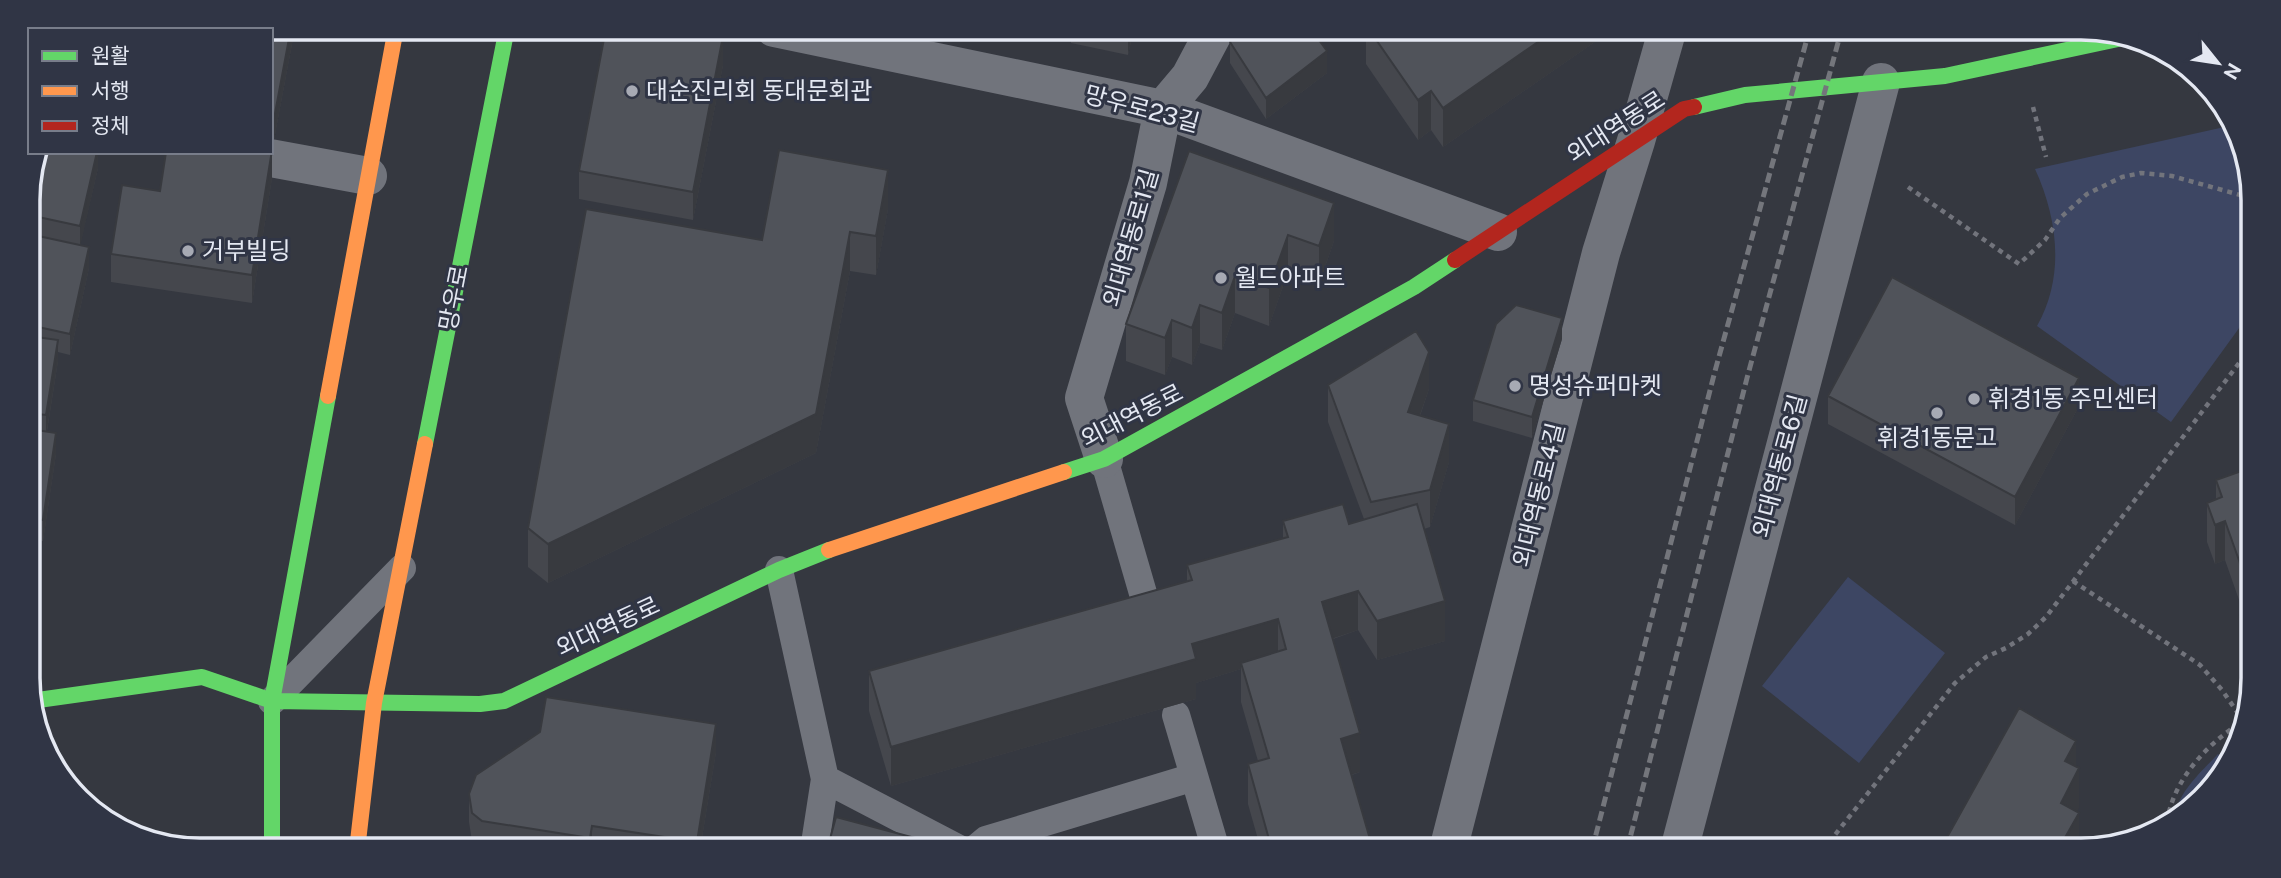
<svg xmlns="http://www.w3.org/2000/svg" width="2281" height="878" viewBox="0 0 2281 878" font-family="'Public Sans','Noto Sans KR',sans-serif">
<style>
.green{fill:#3d4663}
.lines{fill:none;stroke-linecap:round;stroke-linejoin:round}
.path{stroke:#72747c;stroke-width:4.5;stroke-dasharray:5 5;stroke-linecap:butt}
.lane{stroke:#71747c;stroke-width:28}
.street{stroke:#71747c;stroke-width:38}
.fast{stroke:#63d668;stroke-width:16}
.slow{stroke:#ff974d;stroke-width:16}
.jam{stroke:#b3261e;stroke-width:16}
.rail{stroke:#74767c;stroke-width:5;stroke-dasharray:10 5;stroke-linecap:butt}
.wall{fill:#45474d}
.shaded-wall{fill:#383a3f}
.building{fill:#50535a;stroke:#383a3f;stroke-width:2}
.poi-dot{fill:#a7aab4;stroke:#303545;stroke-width:2.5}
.labels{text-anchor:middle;stroke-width:6;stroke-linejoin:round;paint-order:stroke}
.poi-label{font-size:24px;fill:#e4e8f2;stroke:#303545;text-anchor:start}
.street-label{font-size:24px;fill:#e4e8f2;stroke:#303545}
.rim{fill:none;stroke:#e4e8f2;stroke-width:3.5}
</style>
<rect width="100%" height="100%" fill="#353840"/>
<!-- green -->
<path class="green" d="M 2229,126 L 2251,177 L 2250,313 L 2171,422 L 2037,326 C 2065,277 2058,219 2035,169 Z
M 1848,577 L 1945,653 L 1859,763 L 1762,686 Z
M 2218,754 L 2224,761 L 2185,815 L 2174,819 C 2177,793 2201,772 2218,754 Z"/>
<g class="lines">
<!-- path -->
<path class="path" d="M 2033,107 L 2046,157
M 1908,187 L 2019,264 L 2045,240 L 2060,218 L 2087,194 L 2122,177 L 2141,173 L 2172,176 L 2251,198
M 2073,581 L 2200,665 L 2222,690 L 2244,722
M 2167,822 C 2173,780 2208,742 2244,721
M 1823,850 L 1955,683 L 1986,657 L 2006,648 L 2028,634 L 2046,617 L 2249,350"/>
<!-- lane -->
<path class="lane" d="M 1104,459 L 1147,607
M 779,570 L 825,779 L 814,850
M 272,701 L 402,568
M 1176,715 L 1216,850
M 825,779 L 961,850
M 974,850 L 986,840 L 1194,777"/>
<!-- street -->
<path class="street" d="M 774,28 L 1163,109 L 1498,232
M 238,152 L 368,176
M 1104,459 L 1084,398 L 1148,183 L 1163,109 L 1190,77 L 1216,28
M 1448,850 L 1601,253 L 1636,141 L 1668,28
M 1679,850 L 1881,82"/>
<!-- fast -->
<path class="fast" d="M 1694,107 L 1745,95 L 1945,76 L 2132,36
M 425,444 L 507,28
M 1064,472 L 1104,459 L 1414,287 L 1455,260
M 31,701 L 202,677 L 272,701 L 480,704 L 504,701 L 779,570 L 829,550
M 272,850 L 272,701 L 328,396"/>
<!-- slow -->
<path class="slow" d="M 328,396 L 396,28
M 829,550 L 1064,472
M 357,850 L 374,703 L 425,444"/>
<!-- jam -->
<path class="jam" d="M 1455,260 L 1684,109 L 1694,107"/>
<!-- rail -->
<path class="rail" d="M 1592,850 L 1715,371 L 1810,28
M 1627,850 L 1747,378 L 1842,28"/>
</g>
<!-- wall -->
<path class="wall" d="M 295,28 L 273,145 L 271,145 L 271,30 Z
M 978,28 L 1041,28 L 1039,41 Z
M 1071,28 L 1134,28 L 1128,55 L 1071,43 Z
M 1366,28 L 1615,28 L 1443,147 L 1431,130 L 1418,140 L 1366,64 Z
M 1230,42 L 1327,73 L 1266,119 L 1230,63 Z
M 723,65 L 693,220 L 579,199 L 579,171 Z
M 1189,151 L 1334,241 L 1319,284 L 1288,272 L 1269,326 L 1235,313 L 1222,350 L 1200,343 L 1192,365 L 1172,357 L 1165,375 L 1126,361 L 1126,324 Z
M 98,152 L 98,168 L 80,245 L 89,268 L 70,355 L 58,352 L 58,361 L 47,431 L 56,454 L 43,541 L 30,540 L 28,188 Z
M 272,178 L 252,303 L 111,282 L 111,254 L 160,191 Z
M 888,209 L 876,275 L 850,271 L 816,453 L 548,583 L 528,567 L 528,528 L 762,240 Z
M 1562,339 L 1532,438 L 1473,421 L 1473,400 Z
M 1328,385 L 1429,389 L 1420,416 L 1449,462 L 1430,527 L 1424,529 L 1445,641 L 1377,660 L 1358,630 L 1333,639 L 1360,772 L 1352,775 L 1372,850 L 1261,850 L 1248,804 L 1248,764 L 1258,761 L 1241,702 L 1241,669 L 1196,683 L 1196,699 L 891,786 L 869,711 L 869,671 L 1187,581 L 1187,565 L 1283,538 L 1283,521 L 1349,524 L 1364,519 L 1328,422 Z
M 1828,396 L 2079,406 L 2015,525 L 1828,424 Z
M 2247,469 L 2245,667 L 2240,654 L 2240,615 L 2244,614 L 2225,560 L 2215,564 L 2207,542 L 2207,503 L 2216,499 L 2216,480 Z
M 716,752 L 700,850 L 488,850 L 482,849 L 472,841 L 469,822 L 469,794 Z"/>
<!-- shaded-wall -->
<path class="shaded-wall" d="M 291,28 L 295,28 L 273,145 L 273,124 Z
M 1039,28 L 1041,28 L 1039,41 Z
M 1129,28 L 1134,28 L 1128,55 L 1128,34 Z
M 1558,28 L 1615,28 L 1443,147 L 1443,108 Z
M 723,36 L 723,65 L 693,220 L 693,192 Z
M 1327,51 L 1327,73 L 1266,119 L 1266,98 Z
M 1431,91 L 1431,130 L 1418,140 L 1418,100 Z
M 272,150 L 272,178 L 252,303 L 252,275 Z
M 97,152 L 98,152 L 98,168 L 80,247 L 80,226 Z
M 888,170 L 888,209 L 876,275 L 876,236 Z
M 1334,203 L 1334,241 L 1319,284 L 1319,246 Z
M 850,232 L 850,271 L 816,453 L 548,583 L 548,544 Z
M 1288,235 L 1288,272 L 1269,326 L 1269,288 Z
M 89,247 L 89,268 L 70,355 L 70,334 Z
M 1235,276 L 1235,313 L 1222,350 L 1222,313 Z
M 1200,305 L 1200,343 L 1192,365 L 1192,328 Z
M 1562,318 L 1562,339 L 1532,438 L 1532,417 Z
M 1172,320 L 1172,357 L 1165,375 L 1165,338 Z
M 58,340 L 58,361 L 46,436 L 46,415 Z
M 1429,352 L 1429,389 L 1408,449 L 1408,412 Z
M 2079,378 L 2079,406 L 2015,525 L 2015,497 Z
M 1449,424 L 1449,462 L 1430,527 L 1430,490 Z
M 56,433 L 56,454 L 43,541 L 43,520 Z
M 2225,521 L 2225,560 L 2215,564 L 2215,525 Z
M 1358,591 L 1358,630 L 1322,642 L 1322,602 Z
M 1445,601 L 1445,641 L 1377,660 L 1377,621 Z
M 1278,619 L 1278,659 L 1241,663 L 1241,669 L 1196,683 L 1196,699 L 891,786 L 891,747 L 1192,644 Z
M 716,724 L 716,752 L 700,850 L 697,850 L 697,842 Z
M 1360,733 L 1360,772 L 1341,778 L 1341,739 Z
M 2076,741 L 2076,774 L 2079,768 L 2079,808 L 2061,842 L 2061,803 L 2065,761 Z
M 2079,813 L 2079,850 L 2058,850 Z
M 592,826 L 592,850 L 590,850 L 590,838 Z
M 1372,846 L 1372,850 L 1360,850 Z"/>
<!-- building -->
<path class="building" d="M 216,28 L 291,28 L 273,124 L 271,123 L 271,30 L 215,30 Z
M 606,28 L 677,28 L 723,36 L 693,192 L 579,171 Z
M 1101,28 L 1129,28 L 1128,34 Z
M 1237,28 L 1310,28 L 1327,51 L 1266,98 L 1230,42 Z
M 1368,28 L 1558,28 L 1443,108 L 1431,91 L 1418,100 Z
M 271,150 L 272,150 L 252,275 L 111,254 L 122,185 L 160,191 L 166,152 L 271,152 Z
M 779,150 L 888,170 L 876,236 L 850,232 L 816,414 L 548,544 L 528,528 L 586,209 L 762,240 Z
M 1189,151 L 1334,203 L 1319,246 L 1288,235 L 1269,288 L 1235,276 L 1222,313 L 1200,305 L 1192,328 L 1172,320 L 1165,338 L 1126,324 Z
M 38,152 L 97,152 L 80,226 L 29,215 L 28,188 Z
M 29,234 L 89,247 L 70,334 L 29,325 Z
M 1892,277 L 2079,378 L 2015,497 L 1828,396 Z
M 1516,305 L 1562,318 L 1532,417 L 1473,400 L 1496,324 Z
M 1416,331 L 1429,352 L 1408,412 L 1449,424 L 1430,490 L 1371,502 L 1328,385 Z
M 29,336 L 58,340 L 46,415 L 30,413 Z
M 30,429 L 56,433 L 43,520 L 30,519 Z
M 2247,469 L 2246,580 L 2225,521 L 2215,525 L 2207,503 L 2222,497 L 2216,480 Z
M 1343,504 L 1349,524 L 1417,504 L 1445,601 L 1377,621 L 1358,591 L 1322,602 L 1360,733 L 1341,739 L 1372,846 L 1360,850 L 1272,850 L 1248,764 L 1269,758 L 1241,663 L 1286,649 L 1278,619 L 1192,644 L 1196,659 L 891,747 L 869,671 L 1192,580 L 1187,565 L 1288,537 L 1283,521 Z
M 2245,613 L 2245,629 L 2240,615 Z
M 546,697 L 716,724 L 697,842 L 592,826 L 590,838 L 482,821 L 472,813 L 469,794 L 476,775 L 540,732 Z
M 2019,708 L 2076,741 L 2065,761 L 2079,768 L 2061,803 L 2079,813 L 2058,850 L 1940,850 Z
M 836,817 L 930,842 L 928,850 L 827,850 Z"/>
<!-- markers -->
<g class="poi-dot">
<circle cx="632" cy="91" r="7"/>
<circle cx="188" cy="251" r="7"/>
<circle cx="1221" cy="278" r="7"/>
<circle cx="1515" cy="386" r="7"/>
<circle cx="1974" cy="399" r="7"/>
<circle cx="1937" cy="413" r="7"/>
</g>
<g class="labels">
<!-- poi labels -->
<g class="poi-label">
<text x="646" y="99">대순진리회 동대문회관</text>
<text x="202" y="259">거부빌딩</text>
<text x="1235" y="286">월드아파트</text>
<text x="1529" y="394">명성슈퍼마켓</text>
<text x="1988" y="407">휘경1동 주민센터</text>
<text x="1937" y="446" text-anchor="middle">휘경1동문고</text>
</g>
<!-- street labels -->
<g class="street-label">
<text transform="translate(1142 109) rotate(15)" y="8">망우로23길</text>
<text transform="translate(1616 127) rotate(-33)" y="8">외대역동로</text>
<text transform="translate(1131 238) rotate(-74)" y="8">외대역동로1길</text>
<text transform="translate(454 298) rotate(-79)" y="8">망우로</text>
<text transform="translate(1132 416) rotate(-27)" y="8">외대역동로</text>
<text transform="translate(1780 466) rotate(-75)" y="8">외대역동로6길</text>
<text transform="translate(1539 495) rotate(-76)" y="8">외대역동로4길</text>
<text transform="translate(608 627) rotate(-25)" y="8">외대역동로</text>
</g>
</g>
<!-- crop -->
<path d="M0 0H2281V878H0ZM200 40H2081A160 160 0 0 1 2241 200V678A160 160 0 0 1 2081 838H200A160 160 0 0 1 40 678V200A160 160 0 0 1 200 40Z" fill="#303545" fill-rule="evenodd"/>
<path class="rim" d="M200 40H2081A160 160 0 0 1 2241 200V678A160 160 0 0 1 2081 838H200A160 160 0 0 1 40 678V200A160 160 0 0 1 200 40Z"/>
<!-- legend -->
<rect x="28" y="28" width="245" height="126" fill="#303545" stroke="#787d8a" stroke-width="2"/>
<rect x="42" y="51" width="35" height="10" fill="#63d668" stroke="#787d8a" stroke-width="2"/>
<text x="91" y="63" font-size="21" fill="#e4e8f2">원활</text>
<rect x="42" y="86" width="35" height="10" fill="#ff974d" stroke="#787d8a" stroke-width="2"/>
<text x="91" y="98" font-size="21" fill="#e4e8f2">서행</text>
<rect x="42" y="121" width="35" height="10" fill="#b3261e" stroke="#787d8a" stroke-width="2"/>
<text x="91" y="133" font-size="21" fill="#e4e8f2">정체</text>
<!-- north arrow -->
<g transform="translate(2218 63) rotate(120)" stroke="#303545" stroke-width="5" paint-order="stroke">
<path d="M0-5L12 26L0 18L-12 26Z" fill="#e4e8f2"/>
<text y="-10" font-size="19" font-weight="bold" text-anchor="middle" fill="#e4e8f2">N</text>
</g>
</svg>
